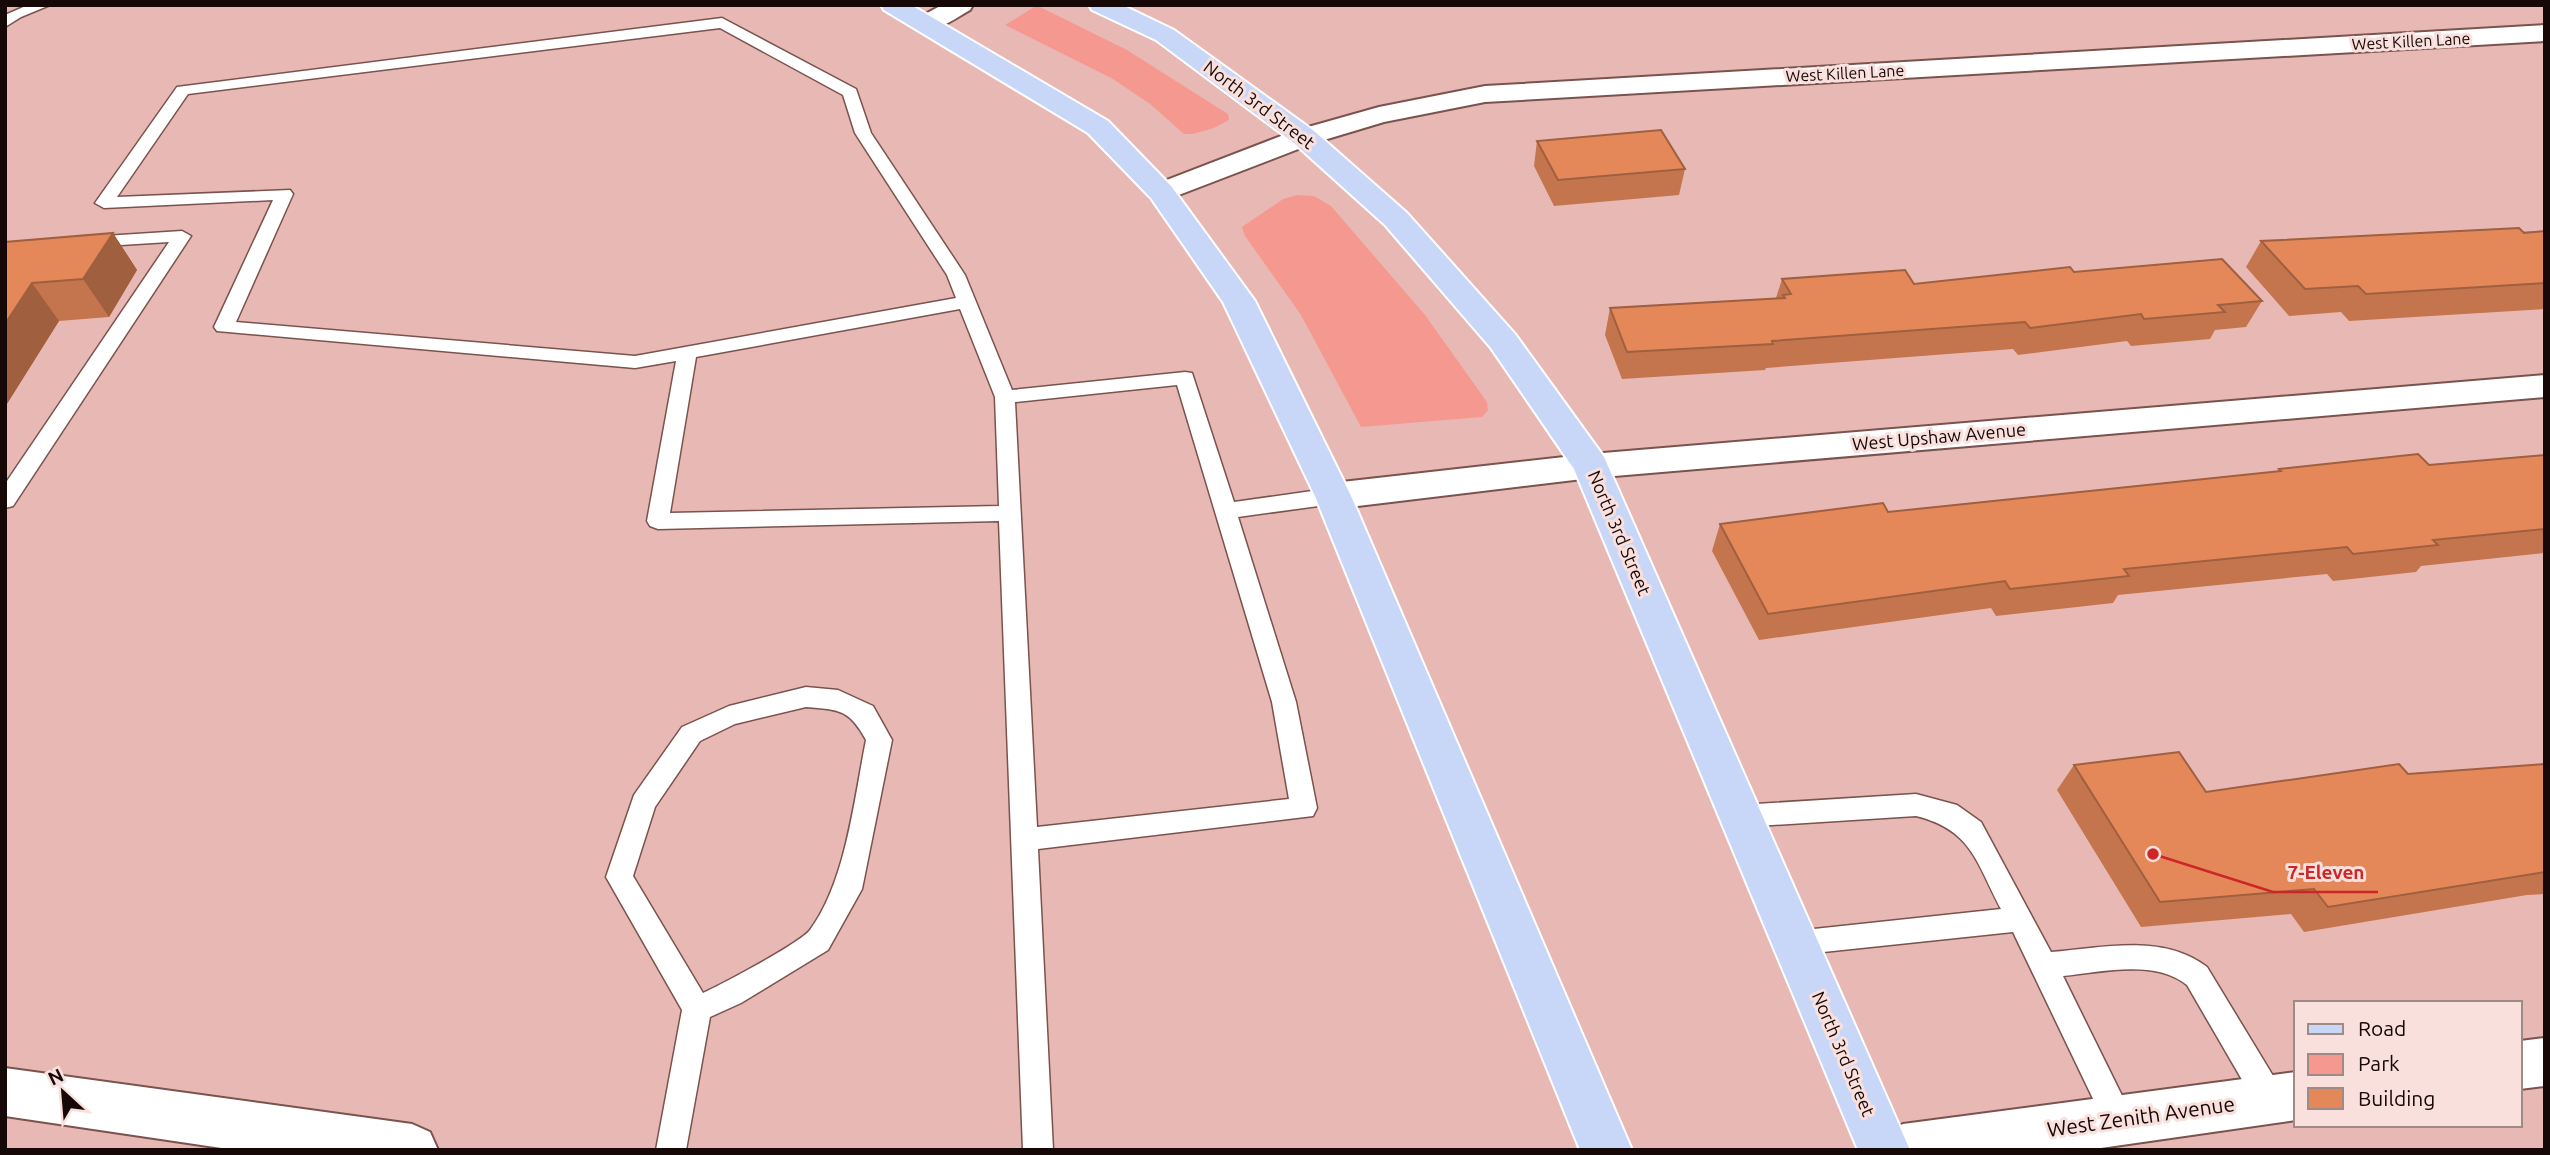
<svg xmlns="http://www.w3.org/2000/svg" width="2550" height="1155" viewBox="0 0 2550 1155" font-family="Ubuntu,sans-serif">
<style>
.green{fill:#f59990}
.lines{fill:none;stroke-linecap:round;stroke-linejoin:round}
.service-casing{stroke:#7a524e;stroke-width:3}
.minor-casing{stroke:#7a524e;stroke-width:4}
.tertiary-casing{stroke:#7a524e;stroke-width:4}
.primary-casing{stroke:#fff;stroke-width:4}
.service{fill:#fff;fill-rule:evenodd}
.minor{fill:#fff;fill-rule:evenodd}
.tertiary{fill:#fff;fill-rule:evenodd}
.primary{fill:#c8d6f8;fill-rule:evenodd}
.wall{fill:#c4754d}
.shaded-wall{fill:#a05f3f}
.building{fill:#e4885a;stroke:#a05f3f;stroke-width:2}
.labels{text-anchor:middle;stroke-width:6;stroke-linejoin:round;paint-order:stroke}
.far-street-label{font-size:16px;fill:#160806;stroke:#f9e0dd}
.street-label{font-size:18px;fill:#160806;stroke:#f9e0dd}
.near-street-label{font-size:21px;fill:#160806;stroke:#f9e0dd}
.leader{fill:none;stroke:#cc2626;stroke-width:2.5}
.callout-dot{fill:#cc2626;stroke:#f9e0dd;stroke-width:2.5}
.callout-label{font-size:19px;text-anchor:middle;font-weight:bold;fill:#cc2626;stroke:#f9e0dd;stroke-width:6;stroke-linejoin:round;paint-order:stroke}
</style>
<rect width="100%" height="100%" fill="#e8b9b4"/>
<!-- green -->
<path class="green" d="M 1034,7 L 1040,7 L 1127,50 L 1228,114 L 1229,120 L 1214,128 L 1193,134 L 1184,134 L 1150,104 L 1113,79 L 1005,25 Z
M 1297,195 L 1314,196 L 1331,206 L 1425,315 L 1487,402 L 1488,410 L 1482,417 L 1361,427 L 1301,315 L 1245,236 L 1242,227 L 1283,199 Z"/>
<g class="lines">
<defs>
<path id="service" d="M 28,5 L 50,5 L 21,17 L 5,27 L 5,15 Z
M 722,18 L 856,89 L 871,133 L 965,275 L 1012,390 L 1185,372 L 1192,373 L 1234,502 L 1333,488 L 1341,491 L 1344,496 L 1341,501 L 1333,504 L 1238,517 L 1296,702 L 1317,808 L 1313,816 L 1038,849 L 1053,1150 L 1023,1150 L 999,521 L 658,529 L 650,526 L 647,521 L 676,361 L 635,368 L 217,331 L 214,327 L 273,200 L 104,208 L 95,203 L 177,87 ZM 720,28 L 843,95 L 855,133 L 947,275 L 956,298 L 635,356 L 236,322 L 293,194 L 290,190 L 117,197 L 188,94 ZM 960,309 L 995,397 L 999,506 L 670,513 L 696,357 ZM 1177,385 L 1272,702 L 1289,799 L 1037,827 L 1015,402 Z
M 182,231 L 191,236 L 13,506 L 5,508 L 5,484 L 169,242 L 89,247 L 80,242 L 89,237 Z
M 806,687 L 838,690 L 873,706 L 892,740 L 862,889 L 828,950 L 741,1003 L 710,1017 L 686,1150 L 656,1150 L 682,1010 L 606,877 L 634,795 L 682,727 L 729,706 ZM 806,707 C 840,710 849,709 866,740 C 854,800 846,881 810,930 C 800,943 721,985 703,993 L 633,876 L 655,807 L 700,741 L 735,724 Z
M 1916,794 L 1957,805 L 1981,822 L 2051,952 C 2102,948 2163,933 2207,967 L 2281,1089 L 2285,1099 L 2281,1109 L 2270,1113 L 2259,1109 L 2187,985 C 2155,959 2102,972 2063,976 L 2134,1120 L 2130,1130 L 2119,1135 L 2108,1130 L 2013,932 L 1795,955 L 1785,952 L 1781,943 L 1785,934 L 1795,931 L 2001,909 C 1976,862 1972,830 1916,816 L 1740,827 L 1731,824 L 1727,816 L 1731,808 L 1740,805 Z"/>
<path id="minor" d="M 942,5 L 973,5 L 970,10 C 954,19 937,33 918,28 L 914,23 L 918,18 Z
M 2545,25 L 2545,41 L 1485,102 L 1384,122 L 1314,143 L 1171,198 L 1161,201 L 1151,198 L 1146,192 L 1151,186 L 1294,131 L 1379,107 L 1485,86 Z
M 2545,375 L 2545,397 L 1591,478 L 1333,509 L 1320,505 L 1315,496 L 1320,487 L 1333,483 L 1591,454 Z"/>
<path id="tertiary" d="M 2545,1038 L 2545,1086 L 2520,1089 L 2520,1041 Z
M 5,1068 L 412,1124 L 430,1132 L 438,1150 L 235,1150 L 5,1116 Z
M 2296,1072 L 2296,1120 L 2087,1150 L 1877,1150 L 1885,1132 L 1903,1124 Z"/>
<path id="primary" d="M 881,5 L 911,5 L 1108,121 L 1171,186 L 1255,301 L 1351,496 L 1632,1150 L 1580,1150 L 1315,496 L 1223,302 L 1151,198 L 1088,133 L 884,10 Z
M 1089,5 L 1122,5 L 1174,30 L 1314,131 L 1407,213 L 1515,334 L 1604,457 L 1910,1150 L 1858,1150 L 1574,469 L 1491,348 L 1385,225 L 1294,143 L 1156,40 L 1092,10 Z"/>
</defs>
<!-- service casing -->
<use href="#service" class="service-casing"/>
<!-- minor casing -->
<use href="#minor" class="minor-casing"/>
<!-- tertiary casing -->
<use href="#tertiary" class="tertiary-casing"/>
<!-- primary casing -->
<use href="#primary" class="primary-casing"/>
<!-- service -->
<use href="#service" class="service"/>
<!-- minor -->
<use href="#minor" class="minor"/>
<!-- tertiary -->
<use href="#tertiary" class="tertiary"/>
<!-- primary -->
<use href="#primary" class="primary"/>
</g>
<!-- wall -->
<path class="wall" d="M 1537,141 L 1685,169 L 1679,195 L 1554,206 L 1534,166 Z
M 2545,231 L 2545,309 L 2349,321 L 2341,312 L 2289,316 L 2246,267 L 2261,241 Z
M 113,233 L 137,270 L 109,317 L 59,321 L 5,407 L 5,242 Z
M 2074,272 L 2262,301 L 2246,327 L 2215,330 L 2210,339 L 2131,346 L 2127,341 L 2018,355 L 2013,349 L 1766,368 L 1765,370 L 1622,379 L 1605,335 L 1610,308 L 1776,298 L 1782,279 L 1914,284 Z
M 2545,455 L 2545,553 L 2421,566 L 2416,572 L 2333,581 L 2327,574 L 2118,595 L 2113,603 L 1996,616 L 1991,608 L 1759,640 L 1712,551 L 1720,524 L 1888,512 L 2278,472 L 2279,469 L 2429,465 Z
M 2545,764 L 2545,894 L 2527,895 L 2304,932 L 2291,914 L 2141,927 L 2057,790 L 2074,765 L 2206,792 L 2408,774 Z"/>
<!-- shaded-wall -->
<path class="shaded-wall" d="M 113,233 L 137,270 L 109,317 L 83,279 Z
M 32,283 L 59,321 L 5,407 L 5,324 Z"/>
<!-- building -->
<path class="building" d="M 1661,130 L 1685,169 L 1558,180 L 1537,141 Z
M 2519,228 L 2524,233 L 2545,231 L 2545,283 L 2366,294 L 2358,286 L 2305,289 L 2261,241 Z
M 113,233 L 83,279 L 32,283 L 5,324 L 5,242 Z
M 2222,259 L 2262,301 L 2218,305 L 2225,312 L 2144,319 L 2141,314 L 2030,328 L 2025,322 L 1772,341 L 1773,344 L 1627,352 L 1610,308 L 1785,298 L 1783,295 L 1791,294 L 1782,279 L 1905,270 L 1914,284 L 2070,267 L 2074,272 Z
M 2418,454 L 2429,465 L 2545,455 L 2545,529 L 2433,540 L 2438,545 L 2353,554 L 2347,547 L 2124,569 L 2129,576 L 2010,589 L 2005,581 L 1768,614 L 1720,524 L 1883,503 L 1888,512 L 2281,471 L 2279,469 Z
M 2179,752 L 2206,792 L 2399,764 L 2408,774 L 2545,764 L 2545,872 L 2328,907 L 2314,889 L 2160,902 L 2074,765 Z"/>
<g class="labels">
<!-- far-street labels -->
<g class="far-street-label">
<text transform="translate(2411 41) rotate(-3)" y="6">West Killen Lane</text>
<text transform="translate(1845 73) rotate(-3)" y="6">West Killen Lane</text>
</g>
<!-- street labels -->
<g class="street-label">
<text transform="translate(1259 105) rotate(37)" y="6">North 3rd Street</text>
<text transform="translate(1939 437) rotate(-5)" y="6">West Upshaw Avenue</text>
<text transform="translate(1619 533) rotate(67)" y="6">North 3rd Street</text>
<text transform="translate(1843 1054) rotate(67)" y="6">North 3rd Street</text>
</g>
<!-- near-street labels -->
<g class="near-street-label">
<text transform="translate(2141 1117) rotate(-8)" y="7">West Zenith Avenue</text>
</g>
</g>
<!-- callouts -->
<path class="leader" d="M2153 854L2273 892H2378"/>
<circle class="callout-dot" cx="2153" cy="854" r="7"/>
<g class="callout-label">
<text x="2326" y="879">7-Eleven</text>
</g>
<!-- border -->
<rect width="2550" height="1155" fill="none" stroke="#160806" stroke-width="14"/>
<!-- legend -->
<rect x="2294" y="1001" width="228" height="126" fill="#f9e0dd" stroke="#9e8a87" stroke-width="2"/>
<rect x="2308" y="1024" width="35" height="10" fill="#c8d6f8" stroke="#9e8a87" stroke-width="2"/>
<text x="2358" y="1036" font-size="21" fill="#160806">Road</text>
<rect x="2308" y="1054" width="35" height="21" fill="#f59990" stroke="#9e8a87" stroke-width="2"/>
<text x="2358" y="1071" font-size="21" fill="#160806">Park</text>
<rect x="2308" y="1088" width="35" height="21" fill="#e4885a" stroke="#9e8a87" stroke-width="2"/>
<text x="2358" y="1106" font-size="21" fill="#160806">Building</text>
<!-- north arrow -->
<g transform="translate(63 1092) rotate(334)" stroke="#f9e0dd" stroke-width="5" paint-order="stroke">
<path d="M0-5L12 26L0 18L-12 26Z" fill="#160806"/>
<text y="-10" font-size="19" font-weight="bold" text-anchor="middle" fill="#160806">N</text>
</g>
</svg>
